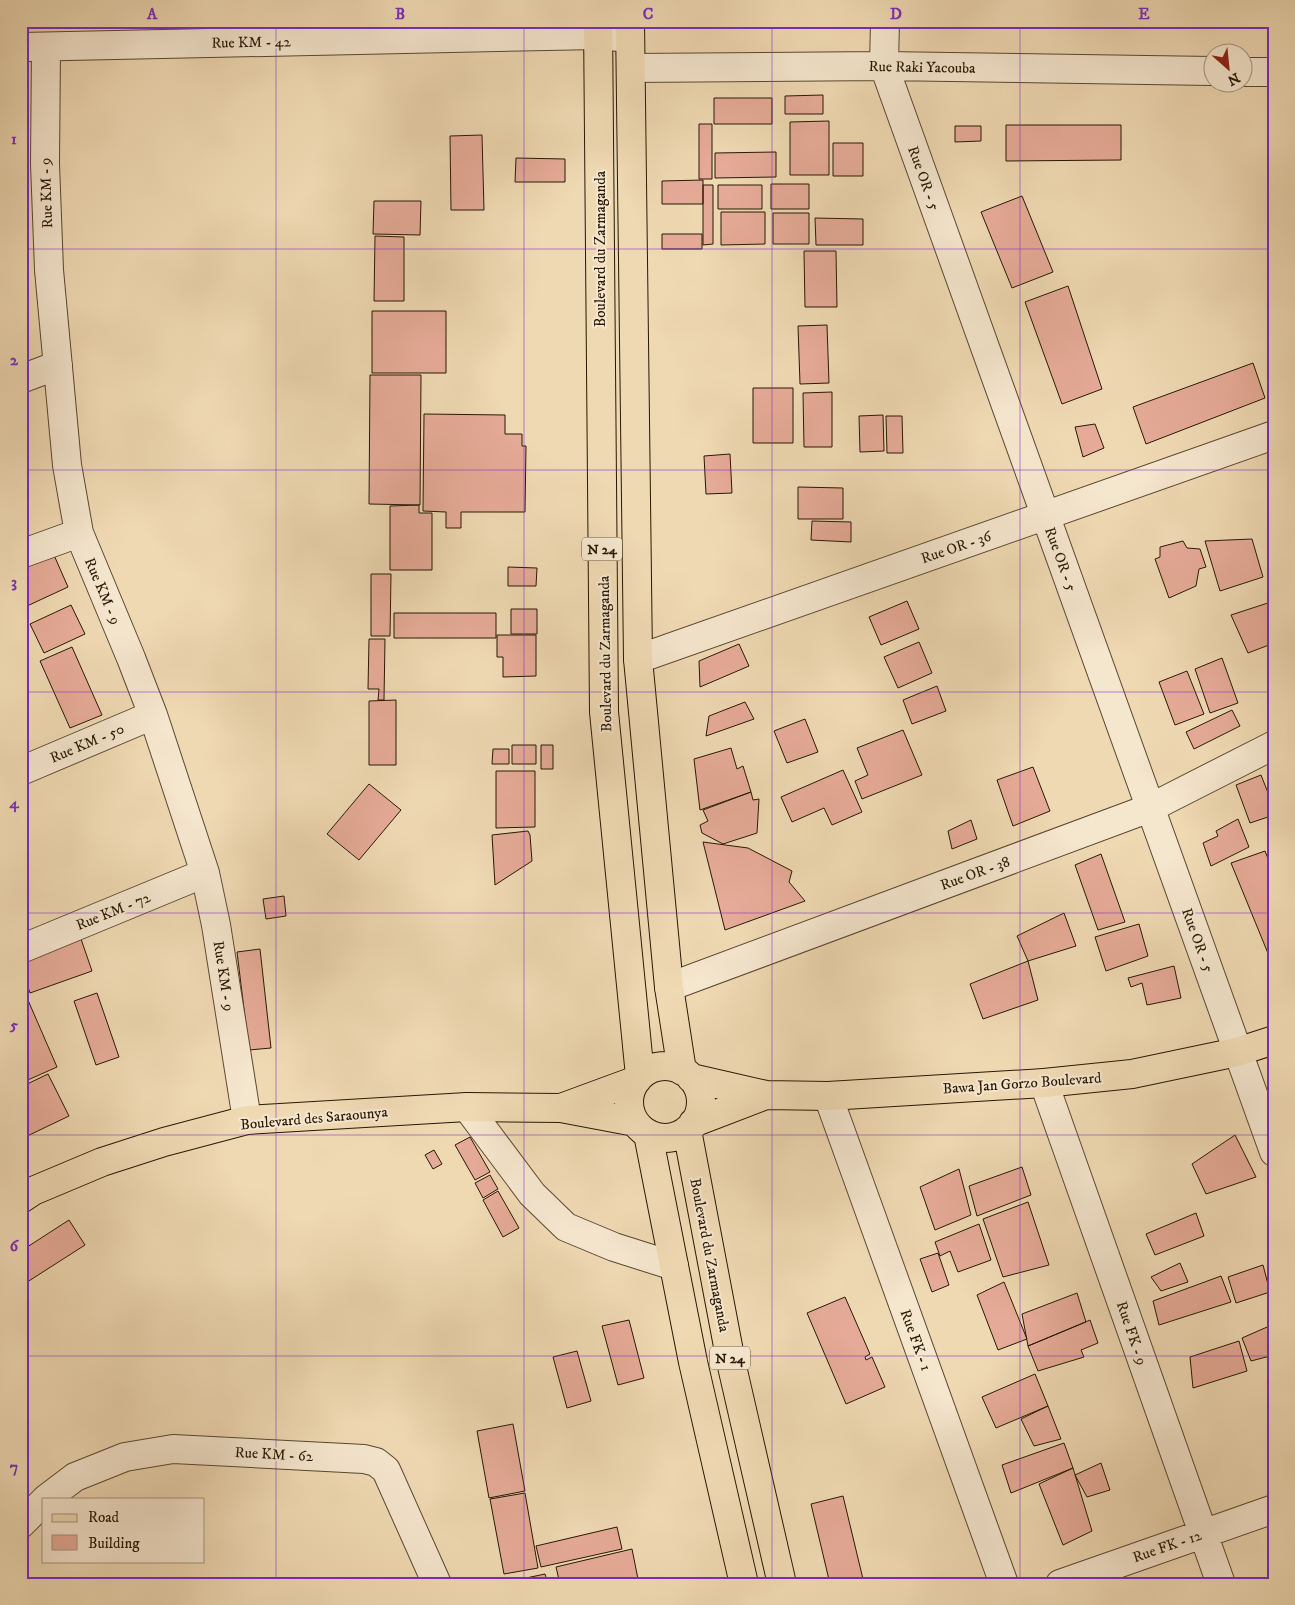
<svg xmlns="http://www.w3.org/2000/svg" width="1295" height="1605" viewBox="0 0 1295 1605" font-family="'IM FELL DW Pica',serif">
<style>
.building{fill:#e6ab98;stroke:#271805}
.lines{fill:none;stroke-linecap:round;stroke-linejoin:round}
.minor-casing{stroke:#594830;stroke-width:30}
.major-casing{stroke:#271805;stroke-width:30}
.minor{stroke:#f5e6ce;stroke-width:28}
.major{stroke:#efd9b3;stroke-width:28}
.grid{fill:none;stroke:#7b2cbf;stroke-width:1;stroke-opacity:0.55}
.labels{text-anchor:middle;stroke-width:4;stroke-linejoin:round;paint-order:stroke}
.shield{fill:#f5e6ce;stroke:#655641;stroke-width:1}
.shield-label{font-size:14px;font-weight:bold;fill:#271805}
.street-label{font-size:15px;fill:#271805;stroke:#f5e6ce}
.neatline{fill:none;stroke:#7b2cbf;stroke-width:2}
.grid-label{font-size:16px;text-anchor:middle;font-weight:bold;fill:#7b2cbf}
</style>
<rect width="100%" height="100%" fill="#efd9b3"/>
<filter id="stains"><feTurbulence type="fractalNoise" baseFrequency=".004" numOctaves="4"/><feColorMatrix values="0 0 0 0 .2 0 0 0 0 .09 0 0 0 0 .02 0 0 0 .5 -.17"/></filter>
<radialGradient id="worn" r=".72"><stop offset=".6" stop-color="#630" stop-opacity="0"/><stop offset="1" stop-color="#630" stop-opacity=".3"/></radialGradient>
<!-- building -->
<path class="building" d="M 823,95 L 823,114 L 785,114 L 785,96 Z
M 714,98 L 772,98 L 772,124 L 714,124 Z
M 829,121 L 829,175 L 790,175 L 790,122 Z
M 699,124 L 712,124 L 712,179 L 699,179 Z
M 1006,125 L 1121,125 L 1121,160 L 1006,161 Z
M 955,126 L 981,126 L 981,141 L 955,142 Z
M 482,135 L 484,210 L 451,210 L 450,136 Z
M 833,143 L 863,143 L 863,176 L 833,176 Z
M 776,152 L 776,177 L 715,178 L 715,153 Z
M 516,158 L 565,159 L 565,182 L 515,182 Z
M 703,180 L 703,204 L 662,204 L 662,181 Z
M 771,184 L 809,184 L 809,209 L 771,209 Z
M 703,185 L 713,185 L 713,244 L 703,245 Z
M 718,185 L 762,185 L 762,209 L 718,209 Z
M 1022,196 L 1053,272 L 1012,288 L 981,212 Z
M 374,201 L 421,201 L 420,235 L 373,234 Z
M 721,212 L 765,212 L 765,244 L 721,245 Z
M 773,213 L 809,213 L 809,244 L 773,244 Z
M 815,218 L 863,219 L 863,245 L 816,245 Z
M 662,234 L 702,234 L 702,249 L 662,249 Z
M 375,236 L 404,237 L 404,301 L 374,301 Z
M 804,251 L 836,251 L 837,307 L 805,307 Z
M 1068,286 L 1102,389 L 1062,404 L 1025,302 Z
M 372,311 L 446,311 L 446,373 L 372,373 Z
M 827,325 L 829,383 L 800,384 L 798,326 Z
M 1253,363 L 1265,398 L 1146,444 L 1133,407 Z
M 370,375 L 421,375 L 420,505 L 369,504 Z
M 753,388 L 793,388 L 793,443 L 753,443 Z
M 832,392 L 832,447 L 804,447 L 803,393 Z
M 424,414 L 505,415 L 505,434 L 522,434 L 522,446 L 526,446 L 525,512 L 461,512 L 461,528 L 446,528 L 446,512 L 423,511 Z
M 883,415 L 884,451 L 860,452 L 859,416 Z
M 886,416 L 902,416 L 903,453 L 887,453 Z
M 1095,424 L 1104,448 L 1083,457 L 1075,427 Z
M 730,454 L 732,493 L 706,494 L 704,456 Z
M 798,487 L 843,488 L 843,519 L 798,519 Z
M 419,505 L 419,513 L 432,513 L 432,570 L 390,570 L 390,506 Z
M 812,521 L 851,522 L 851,542 L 811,540 Z
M 1252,539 L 1263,577 L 1220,591 L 1205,541 Z
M 1183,541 L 1187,548 L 1200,549 L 1206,567 L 1199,569 L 1196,586 L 1169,598 L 1155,559 L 1160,557 L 1160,547 Z
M 50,546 L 68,587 L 27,606 L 21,592 L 21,559 Z
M 508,567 L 537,568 L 536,586 L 508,586 Z
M 371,574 L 391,574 L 390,636 L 371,636 Z
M 907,601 L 919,629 L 881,645 L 869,617 Z
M 1274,601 L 1274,619 L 1271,621 L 1274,629 L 1274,643 L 1248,653 L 1231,615 Z
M 71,605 L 85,634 L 44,653 L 30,624 Z
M 511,609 L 537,609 L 537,634 L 511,634 Z
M 394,613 L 496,613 L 496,638 L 394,638 Z
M 497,635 L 536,635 L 536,676 L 503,677 L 503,657 L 497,657 Z
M 369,639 L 385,639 L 384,700 L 378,700 L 379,689 L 368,689 Z
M 919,642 L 932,673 L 898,688 L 884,657 Z
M 739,644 L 749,666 L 700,687 L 699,661 Z
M 72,647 L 102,715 L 70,728 L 40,661 Z
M 1222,658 L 1238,703 L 1210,713 L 1195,669 Z
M 1187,671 L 1204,714 L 1175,725 L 1159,682 Z
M 937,686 L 946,711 L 912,724 L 903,700 Z
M 396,700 L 396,765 L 369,765 L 369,701 Z
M 745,702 L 754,719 L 706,736 L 709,716 Z
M 1232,710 L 1240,726 L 1194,749 L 1186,732 Z
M 805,719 L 818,752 L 787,763 L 774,731 Z
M 903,730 L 922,775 L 862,799 L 855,781 L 868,775 L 857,748 Z
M 512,745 L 536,745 L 536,764 L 512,764 Z
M 541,745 L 553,745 L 553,769 L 541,769 Z
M 731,748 L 737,769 L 743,766 L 751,792 L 700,810 L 694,759 Z
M 493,749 L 509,749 L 509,764 L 492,764 Z
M 1033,767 L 1050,811 L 1013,826 L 997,780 Z
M 843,770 L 862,812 L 832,825 L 824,808 L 792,822 L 781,797 Z
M 496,771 L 535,771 L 535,827 L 496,828 Z
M 1261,775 L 1274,808 L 1274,815 L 1250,823 L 1236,785 Z
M 369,784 L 401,810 L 359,860 L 327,834 Z
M 751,792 L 753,800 L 759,799 L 757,833 L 723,844 L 702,833 L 700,825 L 708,821 L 703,810 Z
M 1238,819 L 1249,847 L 1211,866 L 1203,843 L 1218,836 L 1216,831 Z
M 971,820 L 977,839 L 952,849 L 948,831 Z
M 528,831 L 530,835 L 532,861 L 495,885 L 492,835 Z
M 703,842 L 748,848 L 792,871 L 789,882 L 805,901 L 725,930 Z
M 1265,851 L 1274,874 L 1274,968 L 1231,863 Z
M 1101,854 L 1125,922 L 1098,930 L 1075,865 Z
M 284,896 L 286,916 L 266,919 L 263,899 Z
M 1064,913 L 1076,946 L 1028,961 L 1017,936 Z
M 1139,924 L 1148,956 L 1106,971 L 1095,937 Z
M 80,936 L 92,971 L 30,993 L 21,967 L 21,956 Z
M 260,949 L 271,1048 L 249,1050 L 237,952 Z
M 1028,961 L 1038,1000 L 983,1019 L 970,984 Z
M 1174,966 L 1181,998 L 1147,1005 L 1142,983 L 1131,987 L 1128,978 Z
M 21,984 L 57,1067 L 21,1083 Z
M 97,993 L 119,1057 L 96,1065 L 74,1001 Z
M 48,1074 L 69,1116 L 21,1139 L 21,1087 Z
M 1235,1135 L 1256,1177 L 1206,1194 L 1192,1164 Z
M 470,1137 L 490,1172 L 475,1180 L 455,1145 Z
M 434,1150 L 442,1164 L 433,1169 L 425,1155 Z
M 1022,1167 L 1031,1195 L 977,1216 L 969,1186 Z
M 959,1169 L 971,1215 L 935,1230 L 920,1187 Z
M 490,1175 L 498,1189 L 483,1198 L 475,1183 Z
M 498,1191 L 519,1228 L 503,1237 L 483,1200 Z
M 1028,1202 L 1049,1265 L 1003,1277 L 983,1219 Z
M 1196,1213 L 1204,1236 L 1155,1255 L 1146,1234 Z
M 69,1220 L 85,1245 L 21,1286 L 21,1251 Z
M 979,1224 L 991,1260 L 958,1272 L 950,1251 L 940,1256 L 935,1242 Z
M 938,1253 L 949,1285 L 932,1292 L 920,1259 Z
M 1180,1263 L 1188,1282 L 1161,1291 L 1151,1277 Z
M 1263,1265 L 1270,1292 L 1236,1303 L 1228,1277 Z
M 1221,1276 L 1231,1302 L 1159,1325 L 1153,1301 Z
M 1004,1282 L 1027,1339 L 998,1350 L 977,1295 Z
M 1077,1293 L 1086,1322 L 1028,1346 L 1022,1314 Z
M 845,1297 L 870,1354 L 865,1357 L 866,1360 L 872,1357 L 885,1387 L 846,1404 L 807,1313 Z
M 629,1320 L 644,1378 L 618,1385 L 602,1326 Z
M 1090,1320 L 1098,1343 L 1081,1350 L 1084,1357 L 1038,1371 L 1028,1346 Z
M 1274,1324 L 1274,1355 L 1251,1361 L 1242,1338 Z
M 1239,1341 L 1247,1371 L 1193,1388 L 1190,1357 Z
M 577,1351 L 591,1401 L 567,1408 L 553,1357 Z
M 1035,1374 L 1048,1406 L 996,1428 L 982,1397 Z
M 1048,1406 L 1061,1439 L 1034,1446 L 1021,1419 Z
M 513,1424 L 525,1491 L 489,1498 L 477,1431 Z
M 1064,1443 L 1073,1468 L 1011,1493 L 1002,1465 Z
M 1101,1463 L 1110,1490 L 1087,1497 L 1075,1475 Z
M 1073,1468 L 1092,1531 L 1063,1545 L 1039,1484 Z
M 525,1493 L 538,1568 L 504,1574 L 490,1499 Z
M 843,1496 L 863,1579 L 849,1584 L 830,1584 L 811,1504 Z
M 617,1527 L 622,1549 L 541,1567 L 536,1546 Z
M 632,1549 L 639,1584 L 560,1584 L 556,1567 Z
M 545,1574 L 548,1584 L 512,1584 L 512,1581 Z"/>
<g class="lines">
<defs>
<path id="minor" d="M 885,21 L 884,66 L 1274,1152
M 21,47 L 598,35 L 630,38
M 46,47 L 45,164 L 49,270 L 67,465 L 79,533 L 131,658 L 153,715 L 205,873 L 216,925 L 247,1120
M 631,68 L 884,66 L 1212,71
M 1242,72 L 1274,72
M 21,379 L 58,365
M 21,554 L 79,533
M 638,659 L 1274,435
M 21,771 L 153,715
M 21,949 L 205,873
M 669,987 L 1150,808 L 1274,745
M 1044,1083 L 1221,1584
M 828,1096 L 1004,1584
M 467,1107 L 532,1194 L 566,1227 L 614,1247 L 674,1266
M 46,1499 L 75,1477 L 125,1457 L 173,1449 L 364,1459 L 376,1462 L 386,1470 L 437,1584
M 21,1524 L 44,1501
M 1060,1584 L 1274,1509"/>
<path id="major" d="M 598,21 L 604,712 L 640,1076
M 630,21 L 638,659 L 669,987 L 682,1071
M629 1102a36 36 0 1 1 72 0a36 36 0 1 1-72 0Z
M 691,1078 L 766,1095 L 828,1096 L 1044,1083 L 1132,1074 L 1237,1052 L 1274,1040
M 561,1108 L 637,1080
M 693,1123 L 766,1095
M 687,1130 L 731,1362 L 782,1584
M 648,1134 L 693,1362 L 744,1584
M 21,1199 L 33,1191 L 102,1162 L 164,1142 L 247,1120 L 467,1107 L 561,1108 L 635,1122"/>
</defs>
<!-- minor casing -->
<use href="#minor" class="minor-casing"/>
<!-- major casing -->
<use href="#major" class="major-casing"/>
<!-- minor -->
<use href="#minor" class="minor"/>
<!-- major -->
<use href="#major" class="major"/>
</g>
<!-- grid -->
<path class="grid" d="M 276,21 L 276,1584M 524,21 L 524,1584M 772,21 L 772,1584M 1020,21 L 1020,1584M 21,249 L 1274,249M 21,470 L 1274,470M 21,692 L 1274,692M 21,913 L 1274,913M 21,1135 L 1274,1135M 21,1356 L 1274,1356"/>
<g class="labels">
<!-- shield labels -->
<g class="shield">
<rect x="582" y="537.5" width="40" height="23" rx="4"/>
<rect x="710" y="1346.5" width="40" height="23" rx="4"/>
</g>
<g class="shield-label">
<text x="602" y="554">N 24</text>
<text x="730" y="1363">N 24</text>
</g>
<!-- street labels -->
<g class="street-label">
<text transform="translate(251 42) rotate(-1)" y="5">Rue KM - 42</text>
<text transform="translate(922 67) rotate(1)" y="5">Rue Raki Yacouba</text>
<text transform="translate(924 178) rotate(70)" y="5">Rue OR - 5</text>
<text transform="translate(46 193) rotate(-92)" y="5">Rue KM - 9</text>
<text transform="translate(600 249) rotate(-90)" y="5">Boulevard du Zarmaganda</text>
<text transform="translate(956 547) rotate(-19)" y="5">Rue OR - 36</text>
<text transform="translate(1061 559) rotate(70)" y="5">Rue OR - 5</text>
<text transform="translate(103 591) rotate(67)" y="5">Rue KM - 9</text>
<text transform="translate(605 654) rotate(-91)" y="5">Boulevard du Zarmaganda</text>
<text transform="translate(87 743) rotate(-23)" y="5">Rue KM - 50</text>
<text transform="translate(975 873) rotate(-20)" y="5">Rue OR - 38</text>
<text transform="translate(113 911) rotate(-22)" y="5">Rue KM - 72</text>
<text transform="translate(1198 940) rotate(70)" y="5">Rue OR - 5</text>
<text transform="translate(224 976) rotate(81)" y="5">Rue KM - 9</text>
<text transform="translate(1022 1083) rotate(-4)" y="5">Bawa Jan Gorzo Boulevard</text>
<text transform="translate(314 1118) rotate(-5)" y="5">Boulevard des Saraounya</text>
<text transform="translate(710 1255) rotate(79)" y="5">Boulevard du Zarmaganda</text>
<text transform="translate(1132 1333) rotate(71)" y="5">Rue FK - 9</text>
<text transform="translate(916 1340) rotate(70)" y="5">Rue FK - 1</text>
<text transform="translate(274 1454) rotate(3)" y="5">Rue KM - 62</text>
<text transform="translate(1167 1546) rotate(-19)" y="5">Rue FK - 12</text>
</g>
</g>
<!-- margin -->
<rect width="1295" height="1605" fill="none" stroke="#efd9b3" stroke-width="55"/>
<!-- legend -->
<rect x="42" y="1498" width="162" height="65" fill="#f5e6ce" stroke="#a3947e"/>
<rect x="52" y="1514" width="25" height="8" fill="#efd9b3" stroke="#a3947e"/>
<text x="88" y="1522" font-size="15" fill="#271805">Road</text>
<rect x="52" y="1535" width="25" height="15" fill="#e6ab98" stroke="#a3947e"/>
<text x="88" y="1548" font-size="15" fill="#271805">Building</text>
<!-- north arrow -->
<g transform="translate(1228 68) rotate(153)"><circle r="24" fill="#f5e6ce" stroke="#a3947e"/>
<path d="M0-4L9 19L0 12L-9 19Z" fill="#8f2418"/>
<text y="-8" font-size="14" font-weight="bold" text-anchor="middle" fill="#271805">N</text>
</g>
<rect x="28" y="28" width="1240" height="1550" class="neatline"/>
<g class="grid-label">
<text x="152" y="19">A</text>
<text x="400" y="19">B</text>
<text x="648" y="19">C</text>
<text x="896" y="19">D</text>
<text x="1144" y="19">E</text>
<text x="14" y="144">1</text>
<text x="14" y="365">2</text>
<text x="14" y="587">3</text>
<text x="14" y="808">4</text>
<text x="14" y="1030">5</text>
<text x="14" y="1251">6</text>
<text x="14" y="1472">7</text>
</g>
<rect width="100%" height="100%" filter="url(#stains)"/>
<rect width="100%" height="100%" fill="url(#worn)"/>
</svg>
